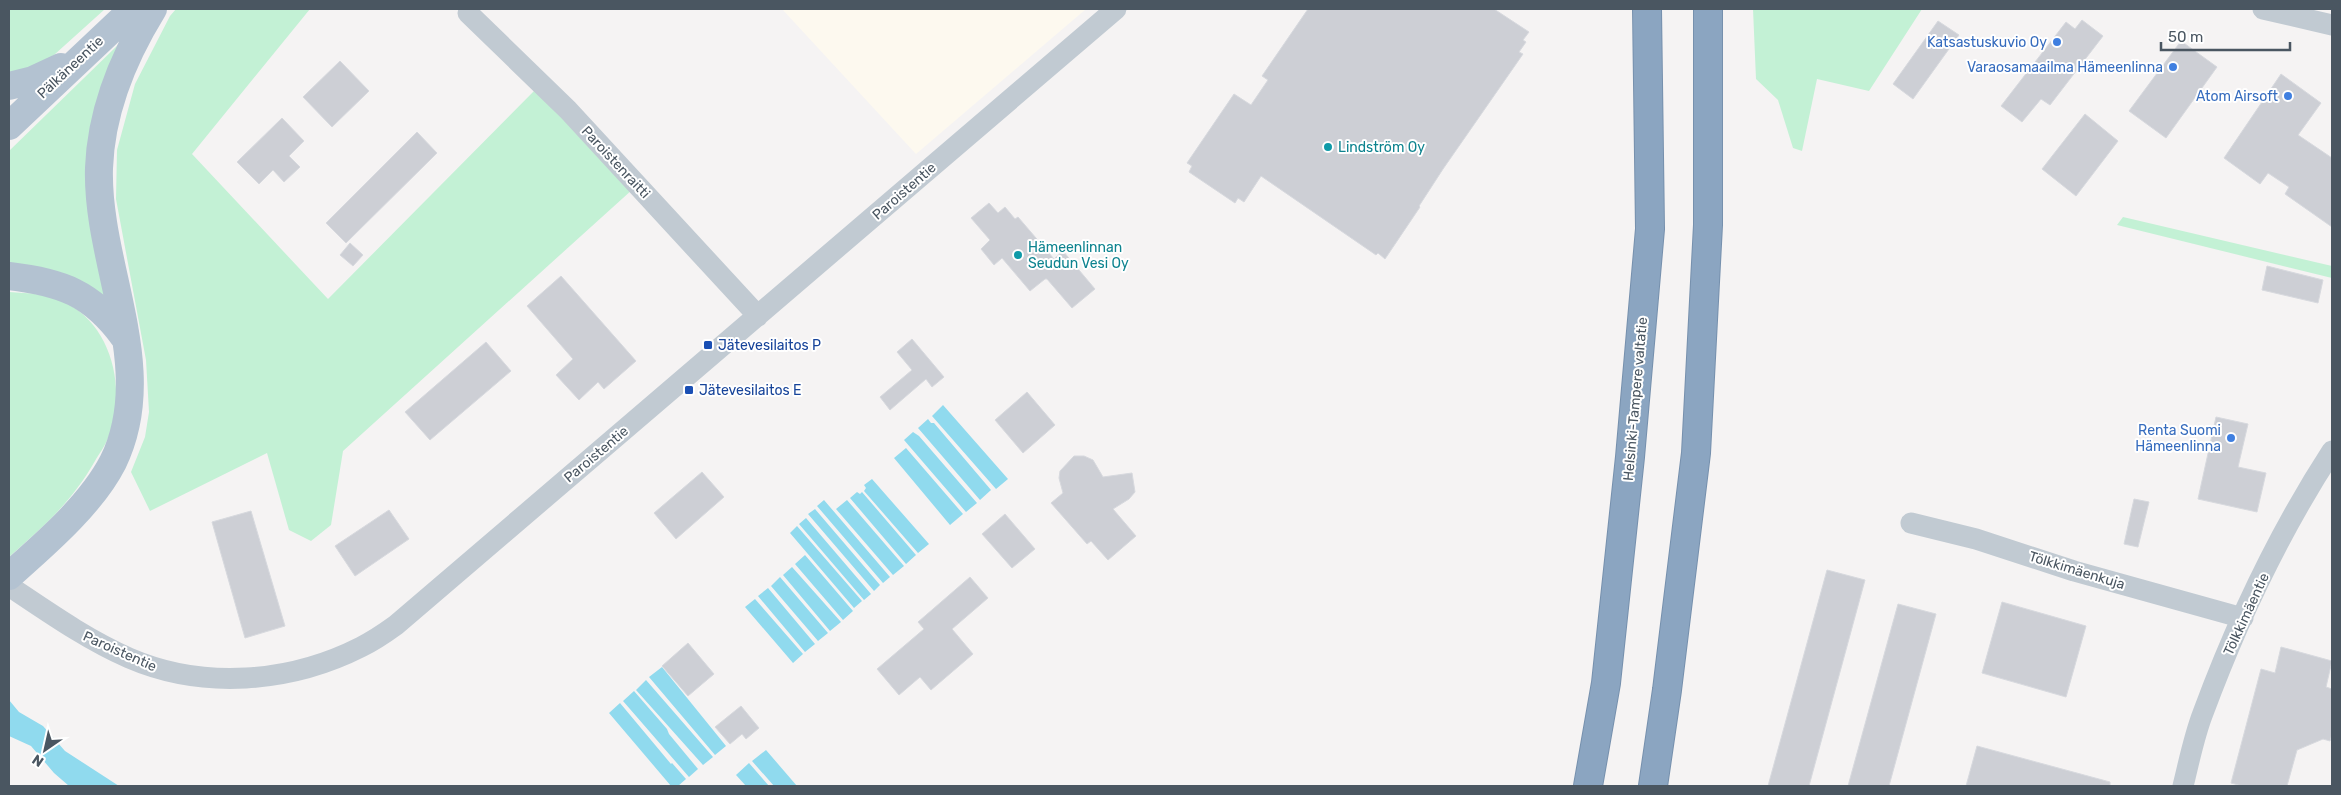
<svg xmlns="http://www.w3.org/2000/svg" width="2341" height="795" viewBox="0 0 2341 795" font-family="Rubik,sans-serif">
<style>
.commercial{fill:#fdf9ef}
.green{fill:#c3f1d5}
.water{fill:#90daee}
.building{fill:#cdcfd5;stroke:#d7d9de}
.lines{fill:none;stroke-linecap:round;stroke-linejoin:round}
.highway-casing{stroke:#7690ad;stroke-width:30}
.minor{stroke:#c1cad2;stroke-width:21}
.major{stroke:#b3c2d1;stroke-width:28}
.highway{stroke:#8ba5c1;stroke-width:28}
.shop-dot{fill:#3f7fe0;stroke:#fff;stroke-width:2}
.culture-dot{fill:#0f9aa8;stroke:#fff;stroke-width:2}
.transit-dot{fill:#1a4fb4;stroke:#fff;stroke-width:2}
.labels{text-anchor:middle;stroke-width:4;stroke-linejoin:round;paint-order:stroke}
.shop-label{font-size:14px;fill:#366cbe;stroke:#fff;text-anchor:end}
.street-label{font-size:14px;fill:#4a5661;stroke:#fff}
.culture-label{font-size:14px;fill:#0d838f;stroke:#fff;text-anchor:start}
.transit-label{font-size:14px;fill:#164399;stroke:#fff;text-anchor:start}
</style>
<rect width="100%" height="100%" fill="#f5f3f3"/>
<!-- commercial -->
<path class="commercial" d="M 782,9 L 1086,9 L 916,154 Z"/>
<!-- green -->
<path class="green" d="M 10,9 L 105,9 L 54,55 L 33,68 L 9,75 Z
M 176,9 L 310,9 L 192,154 L 328,299 L 535,90 L 633,189 L 343,451 L 331,525 L 311,541 L 289,530 L 267,453 L 150,511 L 131,472 L 145,437 L 149,412 L 146,360 L 116,199 L 117,150 L 135,84 L 170,16 Z
M 1753,9 L 1922,9 L 1869,91 L 1817,79 L 1802,151 L 1793,148 L 1778,100 L 1756,79 Z
M 121,42 L 107,79 L 108,305 L 9,270 L 9,151 Z
M 2123,217 L 2332,266 L 2332,278 L 2117,225 Z
M 9,292 C 28,293 51,294 68,304 C 113,328 127,392 108,438 C 105,446 99,454 95,461 C 70,504 45,525 9,557 Z"/>
<!-- water -->
<path class="water" d="M 943,405 L 1008,479 L 996,489 L 932,416 Z
M 928,419 L 931,423 L 934,423 L 991,490 L 980,500 L 918,428 Z
M 913,432 L 919,436 L 977,503 L 966,512 L 904,440 Z
M 906,448 L 963,514 L 950,525 L 894,458 Z
M 872,479 L 929,544 L 918,553 L 864,491 L 866,488 L 864,485 Z
M 857,492 L 860,494 L 862,492 L 916,555 L 906,564 L 850,498 Z
M 824,500 L 890,577 L 883,583 L 817,506 Z
M 847,500 L 904,566 L 893,575 L 836,509 Z
M 815,509 L 880,585 L 874,591 L 808,514 Z
M 806,518 L 871,594 L 864,600 L 799,524 Z
M 797,526 L 862,601 L 854,608 L 790,533 Z
M 805,555 L 853,611 L 843,620 L 795,564 Z
M 792,567 L 841,622 L 830,631 L 783,575 Z
M 780,577 L 828,633 L 818,641 L 771,586 Z
M 768,588 L 815,644 L 805,652 L 758,596 Z
M 755,599 L 803,654 L 793,663 L 745,607 Z
M 662,667 L 726,746 L 715,755 L 649,677 Z
M 646,680 L 713,757 L 703,765 L 636,690 Z
M 634,691 L 667,729 L 669,734 L 698,769 L 689,777 L 623,701 Z
M 9,700 L 19,712 L 43,726 L 65,751 L 119,786 L 69,786 L 54,773 L 31,746 L 9,736 Z
M 620,703 L 671,764 L 672,763 L 686,779 L 678,786 L 671,786 L 609,713 Z
M 766,750 L 797,786 L 774,786 L 752,761 Z
M 749,763 L 769,786 L 746,786 L 736,775 Z"/>
<!-- building -->
<path class="building" d="M 1308,9 L 1494,9 L 1529,32 L 1523,40 L 1526,42 L 1519,52 L 1523,54 L 1443,169 L 1419,206 L 1420,207 L 1385,259 L 1378,253 L 1376,255 L 1261,176 L 1244,202 L 1238,198 L 1235,203 L 1189,172 L 1192,166 L 1187,163 L 1234,94 L 1251,105 L 1268,80 L 1262,76 Z
M 2082,20 L 2103,36 L 2050,105 L 2041,99 L 2022,122 L 2001,106 L 2066,22 L 2075,29 Z
M 1938,21 L 1959,35 L 1913,99 L 1893,84 Z
M 2181,41 L 2217,67 L 2166,138 L 2129,111 Z
M 340,61 L 369,91 L 332,127 L 303,97 Z
M 2281,74 L 2321,103 L 2298,135 L 2332,158 L 2332,227 L 2285,194 L 2289,187 L 2268,173 L 2260,184 L 2224,158 Z
M 2085,114 L 2118,141 L 2076,196 L 2042,169 Z
M 282,118 L 304,141 L 289,156 L 300,167 L 284,182 L 273,170 L 259,184 L 237,162 Z
M 417,132 L 437,153 L 346,243 L 326,223 Z
M 989,203 L 998,213 L 1005,207 L 1015,219 L 1018,217 L 1054,259 L 1063,251 L 1095,289 L 1072,308 L 1047,279 L 1045,279 L 1030,291 L 1002,258 L 994,265 L 981,249 L 990,240 L 971,218 Z
M 350,243 L 363,255 L 353,266 L 340,255 Z
M 2267,266 L 2323,280 L 2318,303 L 2262,290 Z
M 561,276 L 636,361 L 604,389 L 598,382 L 579,400 L 556,375 L 573,359 L 527,306 Z
M 912,339 L 944,377 L 932,387 L 926,379 L 890,410 L 880,397 L 912,370 L 897,352 Z
M 486,342 L 511,371 L 430,440 L 405,412 Z
M 1027,392 L 1055,425 L 1023,453 L 995,420 Z
M 2216,417 L 2248,424 L 2238,467 L 2266,473 L 2257,512 L 2198,499 Z
M 1074,456 L 1084,456 L 1093,460 L 1103,477 L 1132,473 L 1135,492 L 1129,499 L 1113,509 L 1136,536 L 1108,560 L 1091,541 L 1087,544 L 1051,503 L 1063,493 L 1059,478 L 1060,471 Z
M 702,472 L 724,497 L 676,539 L 654,513 Z
M 2134,499 L 2149,502 L 2138,547 L 2124,544 Z
M 389,510 L 409,539 L 355,576 L 335,546 Z
M 251,511 L 285,626 L 245,638 L 212,522 Z
M 1005,514 L 1035,549 L 1012,568 L 982,534 Z
M 1827,570 L 1865,580 L 1809,786 L 1768,786 Z
M 970,577 L 988,598 L 952,629 L 973,654 L 931,690 L 920,677 L 899,695 L 877,669 L 924,629 L 918,622 Z
M 2002,602 L 2086,626 L 2066,697 L 1982,673 Z
M 1898,604 L 1936,614 L 1889,786 L 1848,786 Z
M 688,643 L 714,674 L 688,696 L 662,666 Z
M 2281,647 L 2332,661 L 2326,687 L 2332,689 L 2332,734 L 2330,741 L 2323,739 L 2297,750 L 2287,786 L 2242,786 L 2231,783 L 2261,669 L 2275,673 Z
M 741,706 L 759,728 L 746,739 L 742,734 L 730,744 L 715,727 Z
M 1977,746 L 2110,782 L 2110,786 L 1966,786 Z"/>
<g class="lines">
<defs>
<path id="highway" d="M 1588,786 L 1606,683 L 1630,457 L 1650,229 L 1647,9
M 1653,786 L 1667,690 L 1696,453 L 1708,225 L 1708,9"/>
</defs>
<!-- highway casing -->
<use href="#highway" class="highway-casing"/>
<!-- minor -->
<path class="minor" d="M 2263,9 L 2332,25
M 468,13 L 568,110 L 758,316
M 1911,523 L 1976,539 L 2074,571 L 2243,618
M 9,586 C 48,612 86,639 129,658 C 203,690 290,683 361,647 C 373,641 385,633 396,625 L 1116,9
M 2183,786 C 2189,762 2194,736 2203,713 C 2236,624 2280,531 2332,451"/>
<!-- major -->
<path class="major" d="M 9,86 L 33,80 L 61,67
M 9,126 L 133,9
M 9,276 C 61,282 92,293 124,337
M 9,576 C 45,544 91,505 113,462 C 159,368 96,265 99,168 C 101,112 124,56 153,9"/>
<!-- highway -->
<use href="#highway" class="highway"/>
</g>
<!-- markers -->
<g class="shop-dot">
<circle cx="2057" cy="42" r="5"/>
<circle cx="2173" cy="67" r="5"/>
<circle cx="2288" cy="96" r="5"/>
<circle cx="2231" cy="438" r="5"/>
</g>
<g class="culture-dot">
<circle cx="1328" cy="147" r="5"/>
<circle cx="1018" cy="255" r="5"/>
</g>
<g class="transit-dot">
<rect x="703" y="340" width="10" height="10" rx="2.5"/>
<rect x="684" y="385" width="10" height="10" rx="2.5"/>
</g>
<g class="labels">
<!-- shop labels -->
<g class="shop-label">
<text x="2047" y="47">Katsastuskuvio Oy</text>
<text x="2163" y="72">Varaosamaailma Hämeenlinna</text>
<text x="2278" y="101">Atom Airsoft</text>
<text x="2221" y="435">Renta Suomi<tspan x="2221" dy="16">Hämeenlinna</tspan></text>
</g>
<!-- street labels -->
<g class="street-label">
<text transform="translate(70 67) rotate(-43)" y="5">Pälkäneentie</text>
<text transform="translate(616 162) rotate(47)" y="5">Paroistenraitti</text>
<text transform="translate(904 191) rotate(-41)" y="5">Paroistentie</text>
<text transform="translate(1635 399) rotate(-85)" y="5">Helsinki-Tampere valtatie</text>
<text transform="translate(596 454) rotate(-40)" y="5">Paroistentie</text>
<text transform="translate(2077 570) rotate(17)" y="5">Tölkkimäenkuja</text>
<text transform="translate(2246 614) rotate(-65)" y="5">Tölkkimäentie</text>
<text transform="translate(120 651) rotate(24)" y="5">Paroistentie</text>
</g>
<!-- culture labels -->
<g class="culture-label">
<text x="1338" y="152">Lindström Oy</text>
<text x="1028" y="252">Hämeenlinnan<tspan x="1028" dy="16">Seudun Vesi Oy</tspan></text>
</g>
<!-- transit labels -->
<g class="transit-label">
<text x="718" y="350">Jätevesilaitos P</text>
<text x="699" y="395">Jätevesilaitos E</text>
</g>
</g>
<!-- border -->
<rect width="2341" height="795" fill="none" stroke="#4a5661" stroke-width="20"/>
<!-- north arrow -->
<g transform="translate(45 750) rotate(214)" stroke="#ffffff" stroke-width="4" paint-order="stroke">
<path d="M0-4L9 19L0 12L-9 19Z" fill="#4a5661"/>
<text y="-8" font-size="14" font-weight="bold" text-anchor="middle" fill="#4a5661">N</text>
</g>
<!-- scale -->
<path d="M2161 42v8h129v-8" fill="none" stroke="#4a5661" stroke-width="2.5"/>
<text x="2168" y="42" font-size="15" fill="#4a5661" stroke="#ffffff" stroke-width="4" paint-order="stroke">50 m</text>
</svg>
